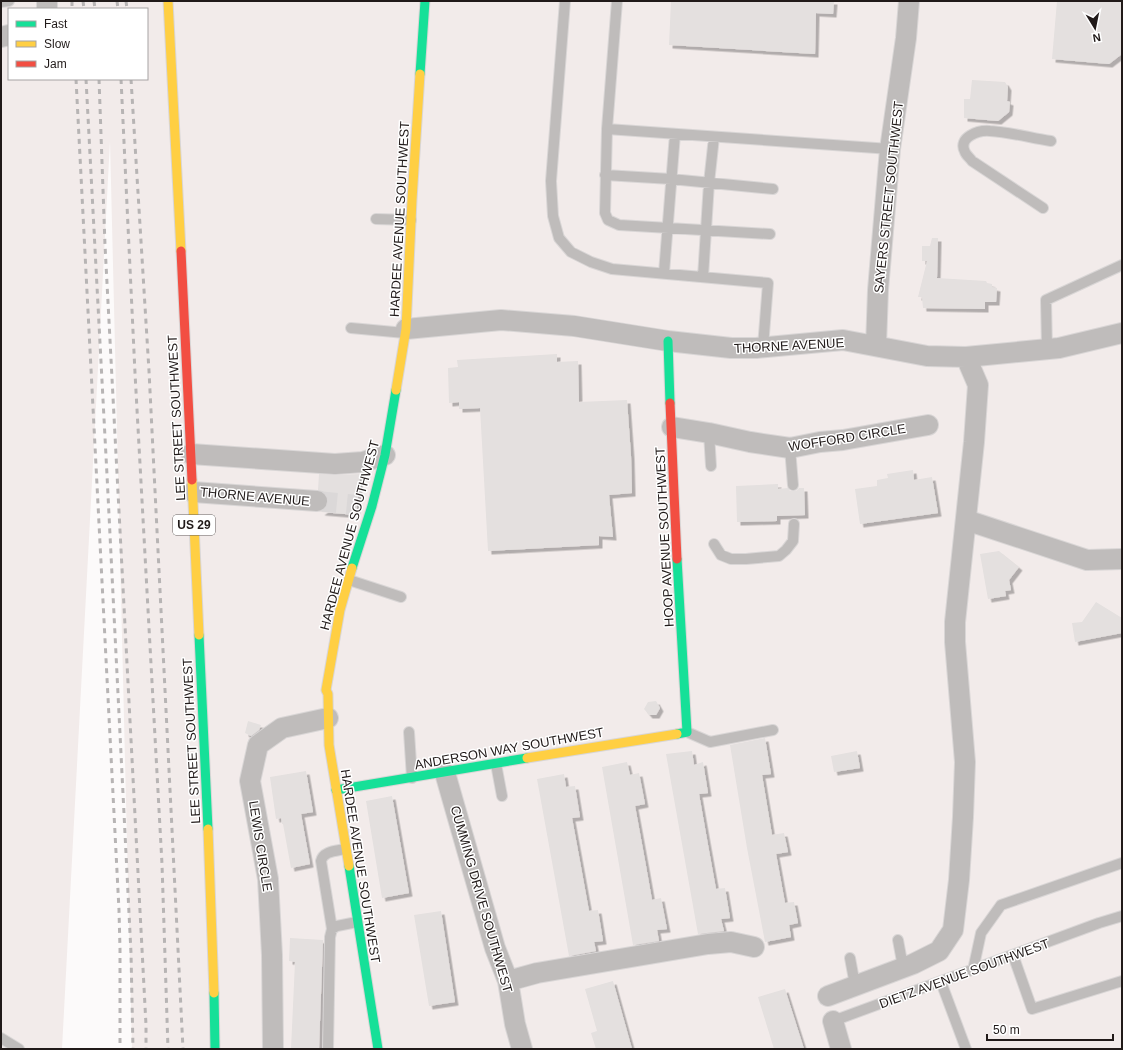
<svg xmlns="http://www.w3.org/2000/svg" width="1123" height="1050" viewBox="0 0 1123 1050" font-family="Helvetica,sans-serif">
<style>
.built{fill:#f2ebea;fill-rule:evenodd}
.building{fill:#e4e0df;filter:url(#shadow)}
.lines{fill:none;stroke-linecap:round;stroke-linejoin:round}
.street-tunnel{stroke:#dbd8d8;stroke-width:20;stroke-dasharray:20 10;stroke-linecap:butt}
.lane-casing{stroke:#d9d6d6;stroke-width:12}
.street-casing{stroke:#d9d6d6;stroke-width:22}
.fast-casing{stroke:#d9d6d6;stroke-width:11}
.slow-casing{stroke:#d9d6d6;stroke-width:11}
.jam-casing{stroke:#d9d6d6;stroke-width:11}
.lane{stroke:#bfbcbb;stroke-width:10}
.street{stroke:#bfbcbb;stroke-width:20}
.fast{stroke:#16e098;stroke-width:9}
.slow{stroke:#ffcf43;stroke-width:9}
.jam{stroke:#f24e42;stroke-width:9}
.rail{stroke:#b7b4b4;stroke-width:3;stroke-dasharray:5 5;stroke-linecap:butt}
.labels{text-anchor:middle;stroke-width:3;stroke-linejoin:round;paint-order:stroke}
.shield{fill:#fff;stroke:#645f5e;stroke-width:1}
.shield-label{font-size:12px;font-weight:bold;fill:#211a19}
.street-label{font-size:13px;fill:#211a19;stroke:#fff}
</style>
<defs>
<filter id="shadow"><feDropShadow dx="3.5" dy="3.5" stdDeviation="0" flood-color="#0004"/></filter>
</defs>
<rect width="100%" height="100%" fill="#fcfafa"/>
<!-- built -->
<path class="built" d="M 1,1 L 1122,1 L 1122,1049 L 132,1049 L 110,141 L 62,1049 L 1,1049 ZM 9,9 L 147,9 L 147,79 L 9,79 Z"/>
<!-- building -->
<path class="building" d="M 671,1 L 834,1 L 833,14 L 816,13 L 815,54 L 669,45 Z
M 1057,1 L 1122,1 L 1122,54 L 1109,64 L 1052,59 Z
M 972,80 L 1005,82 L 1008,87 L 1007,101 L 1010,102 L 1009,112 L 998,121 L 964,118 L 964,99 L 970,99 Z
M 932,238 L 938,238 L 937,278 L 986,281 L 987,283 L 992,284 L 992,287 L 997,288 L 996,302 L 985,302 L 985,309 L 923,308 L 922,297 L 918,297 L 927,261 L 922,261 L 922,246 L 930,246 Z
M 557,354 L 557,362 L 578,361 L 579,402 L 627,400 L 631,456 L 632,493 L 609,495 L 613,537 L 599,536 L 599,545 L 488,551 L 480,408 L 459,409 L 459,402 L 449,403 L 448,368 L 458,367 L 457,360 Z
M 913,470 L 914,480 L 932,477 L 938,513 L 860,524 L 855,489 L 877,486 L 877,480 L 888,478 L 887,474 Z
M 319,474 L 336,475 L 360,474 L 356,515 L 321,512 L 326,508 L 328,501 L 327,496 L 324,492 L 318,490 Z
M 778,484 L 778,489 L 788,488 L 790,491 L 796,491 L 799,488 L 804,488 L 805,515 L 777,516 L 777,521 L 737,522 L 736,486 Z
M 999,551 L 1019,567 L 1009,580 L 1011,590 L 1005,591 L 1006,596 L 988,599 L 980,554 Z
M 1096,602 L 1122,618 L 1122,633 L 1075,642 L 1072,623 L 1082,622 Z
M 656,701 L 660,708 L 656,715 L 649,715 L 644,709 L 648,702 Z
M 248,721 L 261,725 L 259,730 L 251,736 L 245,733 Z
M 765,738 L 771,774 L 762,775 L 772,835 L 784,833 L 788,852 L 776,854 L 785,903 L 794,902 L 798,923 L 789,925 L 791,937 L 765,942 L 747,848 L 730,745 Z
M 692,751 L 694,765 L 703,762 L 708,793 L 699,794 L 708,845 L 716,889 L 725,888 L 730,918 L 721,919 L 724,931 L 698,934 L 666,754 Z
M 857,751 L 860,768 L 834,772 L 831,756 Z
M 627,762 L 630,775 L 639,773 L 645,804 L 635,806 L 646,866 L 652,900 L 661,898 L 667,929 L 657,930 L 659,941 L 633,945 L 602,767 Z
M 306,771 L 313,812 L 301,814 L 310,864 L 291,868 L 283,824 L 282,824 L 281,818 L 276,819 L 270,777 Z
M 564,774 L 566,787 L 575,786 L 580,817 L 572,818 L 581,867 L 589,911 L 598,910 L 603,941 L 594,942 L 596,951 L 569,956 L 537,779 Z
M 392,796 L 409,893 L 382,898 L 366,801 Z
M 441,911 L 455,1002 L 429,1006 L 414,915 Z
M 290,938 L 323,940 L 319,1049 L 291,1049 L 295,962 L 289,961 Z
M 613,981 L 632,1049 L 596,1049 L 591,1033 L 597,1031 L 585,989 Z
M 785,989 L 804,1049 L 774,1049 L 758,997 Z"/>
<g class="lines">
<!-- street-tunnel -->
<path class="street-tunnel" d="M 317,501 L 357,505"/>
<defs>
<path id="lane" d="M 565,1 L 551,181 L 553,216 L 559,238 L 571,252 L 591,262 L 612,269 L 768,283 L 763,347
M 617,1 L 607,129 L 890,149
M 1,2 L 9,1
M 607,129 L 605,213 L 608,220 L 619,225 L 770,234
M 605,175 L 671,179 L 773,189
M 1043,208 L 972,161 C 970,158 966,155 965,152 C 957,137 979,130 990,131 C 1010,132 1031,138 1051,141
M 376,219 L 411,220
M 664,273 L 675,134
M 703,277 L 709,183 L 714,137
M 351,328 L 405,333
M 1047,349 L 1046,300 L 1122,265
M 709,433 L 711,466
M 790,448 L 793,485
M 714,544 L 721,555 L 731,559 L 746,559 L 779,556 L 786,550 L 793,541 L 794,524
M 349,580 L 401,597
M 409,732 L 412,778
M 687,732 L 710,742 L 773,730
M 496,764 L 502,796
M 332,929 L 321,861 C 323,851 336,851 345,849
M 898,940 L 903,967
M 1013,955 L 1032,1009 L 1122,981
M 850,958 L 855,985
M 973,970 L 981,933 L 1001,905 L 1122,863
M 941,982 L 966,1049
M 833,1021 L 1099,923 L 1122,916
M 1,1038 L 19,1049
M 328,1049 L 330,937 L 332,929 L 337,926 L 357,922"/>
<path id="street" d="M 47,1 L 47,9
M 1,37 L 9,35
M 406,329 L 501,320 L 574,326 L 668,341 L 731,348 L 756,348 L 843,340 L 927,356 L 966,357 L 1059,348 L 1122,333
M 876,346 L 878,290 L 890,149 L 906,38 L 909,1
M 672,427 L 709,433 L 750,442 L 790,448 L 820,442 L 843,440 L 928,425
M 191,454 L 335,464 L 363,462 L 385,455
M 193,492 L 317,501
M 966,520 L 1087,560 L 1122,559
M 445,773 L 495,948 L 508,981 L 515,1024 L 522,1049
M 508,981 L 537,973 L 708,944 L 731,942 L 754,947
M 828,996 L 913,964 L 939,951 L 953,930 L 959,880 L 963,817 L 965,762 L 955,642 L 955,622 L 974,442 L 978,385 L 966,357
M 833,1021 L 841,1049
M 273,1049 L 272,955 L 268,879 L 250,781 L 258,745 L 282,728 L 328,718"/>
<path id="fast" d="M 420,74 L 425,1
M 668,341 L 670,403
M 677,559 L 687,732 L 677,734
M 352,568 L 372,506 L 385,455 L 396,390
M 199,635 L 208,829
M 336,790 L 527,758
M 349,866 L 378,1049
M 214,993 L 215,1049"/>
<path id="slow" d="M 168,1 L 181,251
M 396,390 L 406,329 L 412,200 L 420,74
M 192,480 L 199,635
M 527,758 L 677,734
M 208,829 L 214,993
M 349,866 L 329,745 L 328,694 L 326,690 L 340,610 L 352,568"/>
<path id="jam" d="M 181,251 L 192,480
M 670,403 L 677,559"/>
</defs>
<!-- lane casing -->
<use href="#lane" class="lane-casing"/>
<!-- street casing -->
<use href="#street" class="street-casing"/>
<!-- fast casing -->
<use href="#fast" class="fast-casing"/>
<!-- slow casing -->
<use href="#slow" class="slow-casing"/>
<!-- jam casing -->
<use href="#jam" class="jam-casing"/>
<!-- lane -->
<use href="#lane" class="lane"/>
<!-- street -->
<use href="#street" class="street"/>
<!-- fast -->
<use href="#fast" class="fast"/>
<!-- slow -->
<use href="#slow" class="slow"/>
<!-- jam -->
<use href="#jam" class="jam"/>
<!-- rail -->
<path class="rail" d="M 72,1 L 72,9
M 83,1 L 84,9
M 94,1 L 95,9
M 117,1 L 118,9
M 126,1 L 127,9
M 76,79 L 119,910 L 120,949 L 120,1049
M 86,79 L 107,475 L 131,953 L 133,1049
M 99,79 L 105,245 L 146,1025 L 146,1049
M 121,79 L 135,373 L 162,864 L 168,1049
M 131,79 L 149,371 L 183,1049"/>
</g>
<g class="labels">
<!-- shield labels -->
<rect class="shield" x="173" y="515" width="42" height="20" rx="3"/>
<g class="shield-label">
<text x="194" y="529">US 29</text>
</g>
<!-- street labels -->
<g class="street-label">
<text transform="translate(888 197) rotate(-84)" y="5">SAYERS STREET SOUTHWEST</text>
<text transform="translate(399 219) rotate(-87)" y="5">HARDEE AVENUE SOUTHWEST</text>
<text transform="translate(789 345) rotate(-3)" y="5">THORNE AVENUE</text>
<text transform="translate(176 418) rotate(-93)" y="5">LEE STREET SOUTHWEST</text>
<text transform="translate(847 437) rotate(-9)" y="5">WOFFORD CIRCLE</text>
<text transform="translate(255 496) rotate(5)" y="5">THORNE AVENUE</text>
<text transform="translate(349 535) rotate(-75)" y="5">HARDEE AVENUE SOUTHWEST</text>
<text transform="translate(664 537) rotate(-93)" y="5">HOOP AVENUE SOUTHWEST</text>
<text transform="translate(191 741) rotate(-93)" y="5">LEE STREET SOUTHWEST</text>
<text transform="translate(509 748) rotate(-10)" y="5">ANDERSON WAY SOUTHWEST</text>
<text transform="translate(261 846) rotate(81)" y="5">LEWIS CIRCLE</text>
<text transform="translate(361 866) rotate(81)" y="5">HARDEE AVENUE SOUTHWEST</text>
<text transform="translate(482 899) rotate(74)" y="5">CUMMING DRIVE SOUTHWEST</text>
<text transform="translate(964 973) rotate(-20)" y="5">DIETZ AVENUE SOUTHWEST</text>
</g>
</g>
<!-- border -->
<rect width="1123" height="1050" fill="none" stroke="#211a19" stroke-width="4"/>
<!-- legend -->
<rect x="8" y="8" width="140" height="72" fill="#ffffff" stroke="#a6a3a3"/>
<rect x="16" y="21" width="20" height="6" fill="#16e098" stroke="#a6a3a3"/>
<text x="44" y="28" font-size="12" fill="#211a19">Fast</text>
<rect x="16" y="41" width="20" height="6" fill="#ffcf43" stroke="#a6a3a3"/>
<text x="44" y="48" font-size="12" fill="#211a19">Slow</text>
<rect x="16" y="61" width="20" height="6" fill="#f24e42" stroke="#a6a3a3"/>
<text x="44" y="68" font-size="12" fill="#211a19">Jam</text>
<!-- north arrow -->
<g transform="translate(1095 28) rotate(170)" stroke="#ffffff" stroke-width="3" paint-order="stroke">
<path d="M0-3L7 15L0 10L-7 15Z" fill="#211a19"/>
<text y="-6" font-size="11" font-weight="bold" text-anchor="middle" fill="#211a19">N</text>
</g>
<!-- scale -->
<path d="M987 1034v6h126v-6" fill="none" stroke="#211a19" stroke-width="2"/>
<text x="993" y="1034" font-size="12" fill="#211a19" stroke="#ffffff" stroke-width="3" paint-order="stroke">50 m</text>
</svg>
